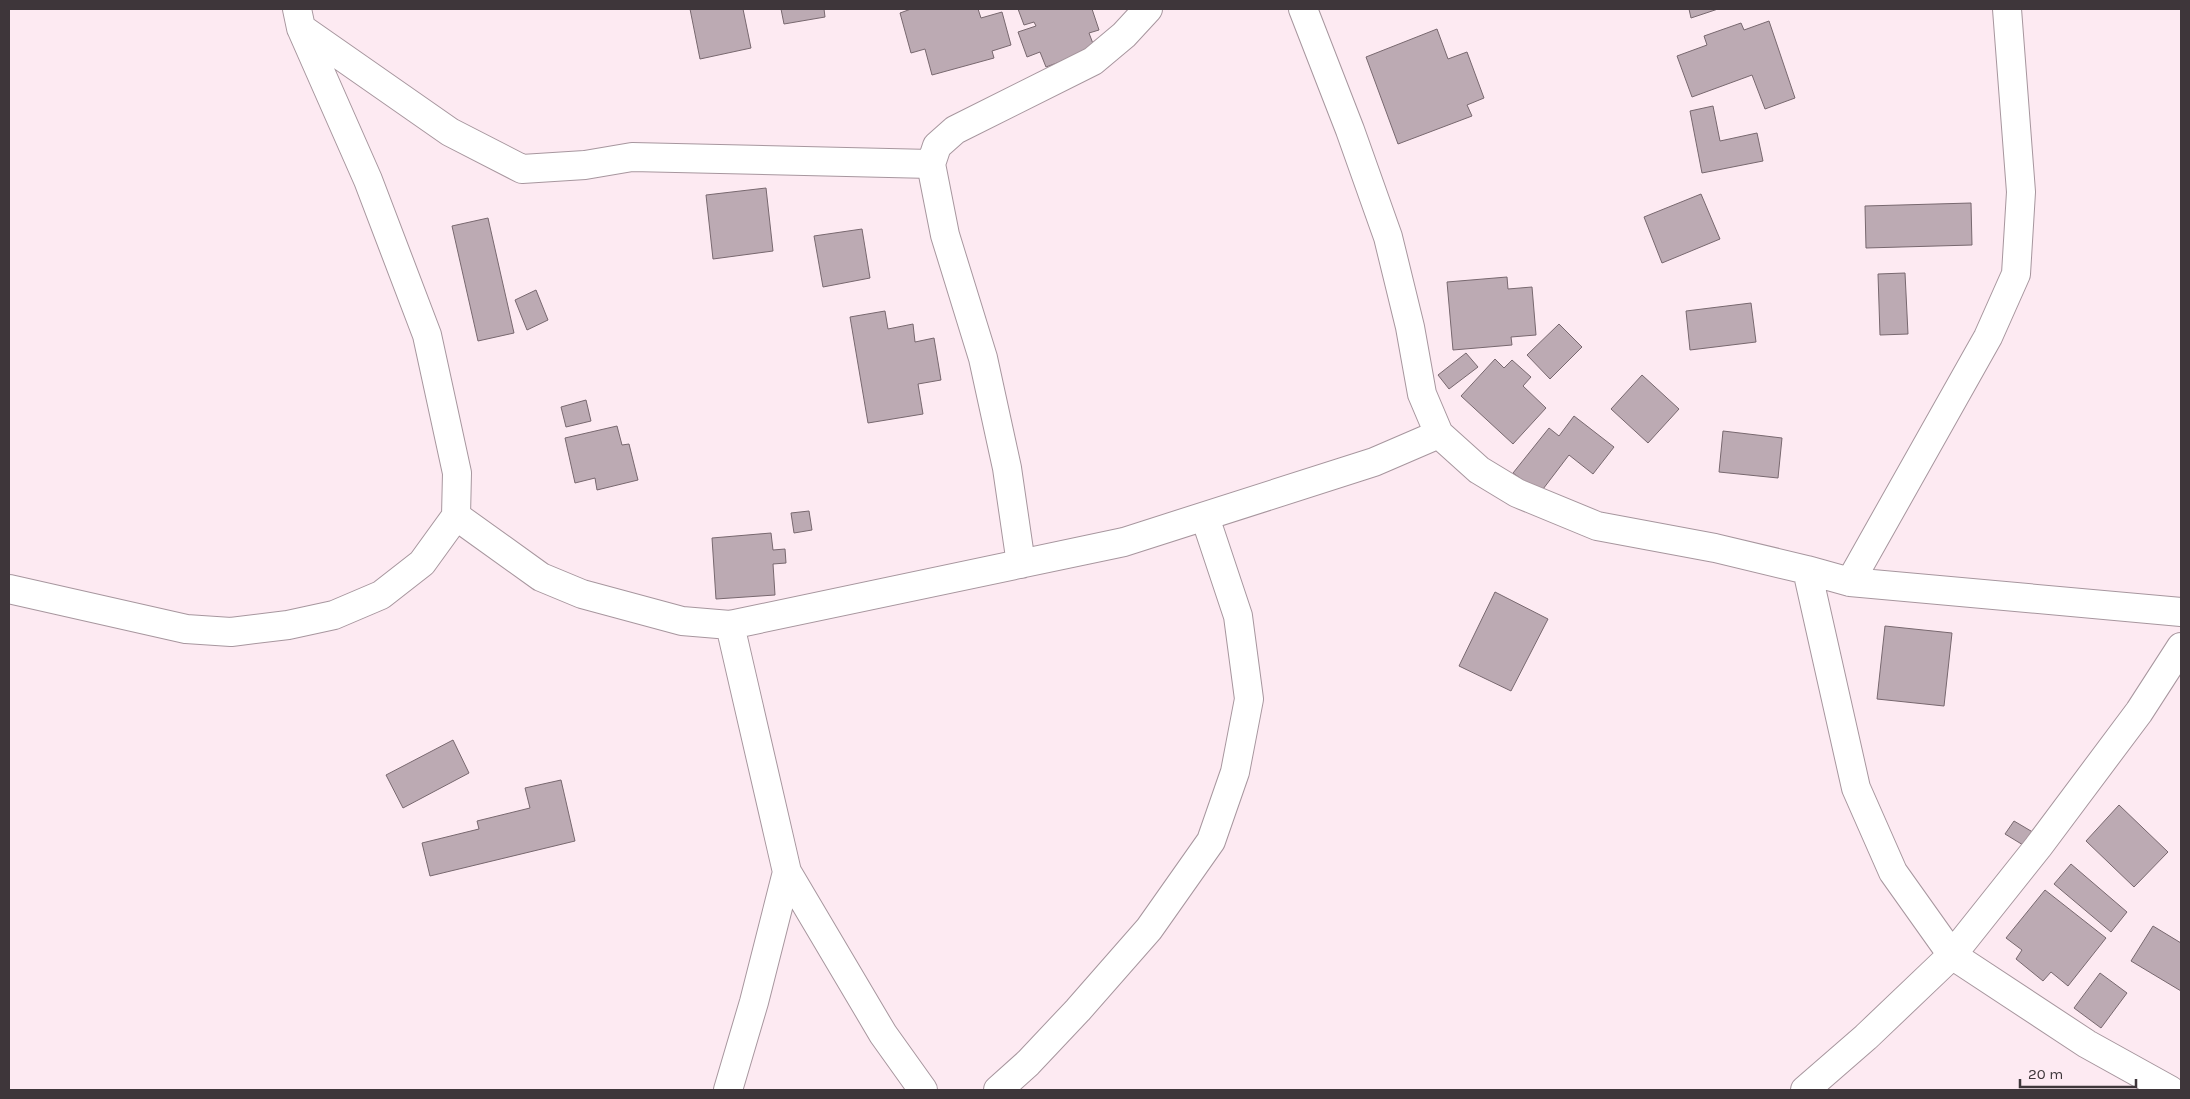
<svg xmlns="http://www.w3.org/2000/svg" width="2190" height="1099" viewBox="0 0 2190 1099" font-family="Karla,sans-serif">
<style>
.building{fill:#bcaab3;stroke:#78686f}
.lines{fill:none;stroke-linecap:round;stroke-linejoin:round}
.street-casing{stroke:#a7969e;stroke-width:30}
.street{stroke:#fff;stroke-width:28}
</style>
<rect width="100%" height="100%" fill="#fdeaf2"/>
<!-- building -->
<path class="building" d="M 690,9 L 743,9 L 751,48 L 700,59 Z
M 781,9 L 824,9 L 825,17 L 784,24 Z
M 911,9 L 978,9 L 981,18 L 1002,12 L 1011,45 L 992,51 L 994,58 L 932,75 L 925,49 L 911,53 L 900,13 Z
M 1018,9 L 1092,9 L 1099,30 L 1089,33 L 1095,49 L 1046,67 L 1040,52 L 1027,57 L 1018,32 L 1036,26 L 1034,22 L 1024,25 Z
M 1689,9 L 1718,9 L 1691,18 Z
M 1769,21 L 1795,98 L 1765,109 L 1752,75 L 1692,97 L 1677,56 L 1707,45 L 1704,36 L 1741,23 L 1744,30 Z
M 1437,29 L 1448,59 L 1467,52 L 1484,98 L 1467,105 L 1472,116 L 1398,144 L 1366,57 Z
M 1713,106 L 1720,141 L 1757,133 L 1763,161 L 1702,173 L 1690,111 Z
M 766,188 L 773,251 L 713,259 L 706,195 Z
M 1701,194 L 1720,239 L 1662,263 L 1644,217 Z
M 1971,203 L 1972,245 L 1866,248 L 1865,206 Z
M 488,218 L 514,333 L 478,341 L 452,226 Z
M 862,229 L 870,278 L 823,287 L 814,236 Z
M 1905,273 L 1908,334 L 1880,335 L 1878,274 Z
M 1507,277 L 1508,289 L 1532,287 L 1536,335 L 1511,337 L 1512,345 L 1453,350 L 1447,282 Z
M 536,290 L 548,320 L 527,330 L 515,300 Z
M 1751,303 L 1756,342 L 1690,350 L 1686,311 Z
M 885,311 L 888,329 L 913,324 L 915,342 L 934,338 L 941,380 L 918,384 L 923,414 L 868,423 L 850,317 Z
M 1559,324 L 1582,347 L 1550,379 L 1527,355 Z
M 1466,353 L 1478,367 L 1449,389 L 1438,375 Z
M 1495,359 L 1504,368 L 1512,360 L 1531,377 L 1523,386 L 1546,408 L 1513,444 L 1461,396 Z
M 1642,375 L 1679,409 L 1648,443 L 1611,409 Z
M 586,400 L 591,421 L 566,427 L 561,407 Z
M 1574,416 L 1614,447 L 1593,474 L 1569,455 L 1540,493 L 1513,473 L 1549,428 L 1559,436 Z
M 617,426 L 622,445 L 629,444 L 638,480 L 597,490 L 595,478 L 575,483 L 565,438 Z
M 1723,431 L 1782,438 L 1778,478 L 1719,472 Z
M 809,511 L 812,530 L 794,533 L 791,513 Z
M 771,533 L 773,550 L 785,549 L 786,563 L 773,564 L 775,595 L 716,599 L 712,538 Z
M 1495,592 L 1548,619 L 1511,691 L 1459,666 Z
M 1885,626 L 1952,633 L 1944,706 L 1877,699 Z
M 453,740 L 469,773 L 403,808 L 386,775 Z
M 561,780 L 575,841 L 430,876 L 422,843 L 479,829 L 477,821 L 530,808 L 525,788 Z
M 2119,805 L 2168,852 L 2134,887 L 2086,841 Z
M 2014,821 L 2036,834 L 2028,848 L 2005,834 Z
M 2071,864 L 2127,912 L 2111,932 L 2054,884 Z
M 2045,890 L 2106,938 L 2068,986 L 2051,972 L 2043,981 L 2016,959 L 2022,950 L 2006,938 Z
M 2153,926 L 2181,943 L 2181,991 L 2131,961 Z
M 2100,973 L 2127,993 L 2101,1028 L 2074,1008 Z"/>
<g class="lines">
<defs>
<path id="street" d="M 1303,9 L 1350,130 L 1388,237 L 1410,327 L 1422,394 L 1439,434 L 1479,470 L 1517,493 L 1597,526 L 1715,548 L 1807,570 L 1850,582 L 2181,612
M 301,28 L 450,132 L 522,169 L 585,165 L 632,157 L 931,164
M 456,516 L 541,577 L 582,594 L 682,621 L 730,625 L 1124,542 L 1374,462 L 1439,434
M 1021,564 L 1007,468 L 983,358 L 945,235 L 931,164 L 937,146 L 955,130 L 1093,61 L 1124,35 L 1148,9
M 1807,570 L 1856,788 L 1893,872 L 1952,955 L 2087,1044 L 2170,1090
M 1850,582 L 1988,337 L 2016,274 L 2021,192 L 2007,9
M 9,589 L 186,629 L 231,632 L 288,625 L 334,615 L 381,595 L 422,563 L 456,516 L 457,473 L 427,335 L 368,180 L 301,28 L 297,9
M 787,872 L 883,1034 L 923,1090
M 728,1090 L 754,1002 L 787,872 L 730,625
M 998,1090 L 1028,1063 L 1078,1010 L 1149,929 L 1211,841 L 1235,772 L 1249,699 L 1238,616 L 1205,517
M 1805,1090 L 1866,1037 L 1952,955 L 2038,847 L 2139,712 L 2181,647"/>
</defs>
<!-- street casing -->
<use href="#street" class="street-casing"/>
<!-- street -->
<use href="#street" class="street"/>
</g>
<!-- border -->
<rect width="2190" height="1099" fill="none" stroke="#3e363a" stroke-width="20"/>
<!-- scale -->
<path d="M2020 1079v8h116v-8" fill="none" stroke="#3e363a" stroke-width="2.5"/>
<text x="2028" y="1079" font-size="15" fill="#3e363a" stroke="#fdeaf2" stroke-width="4" paint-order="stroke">20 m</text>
</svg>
